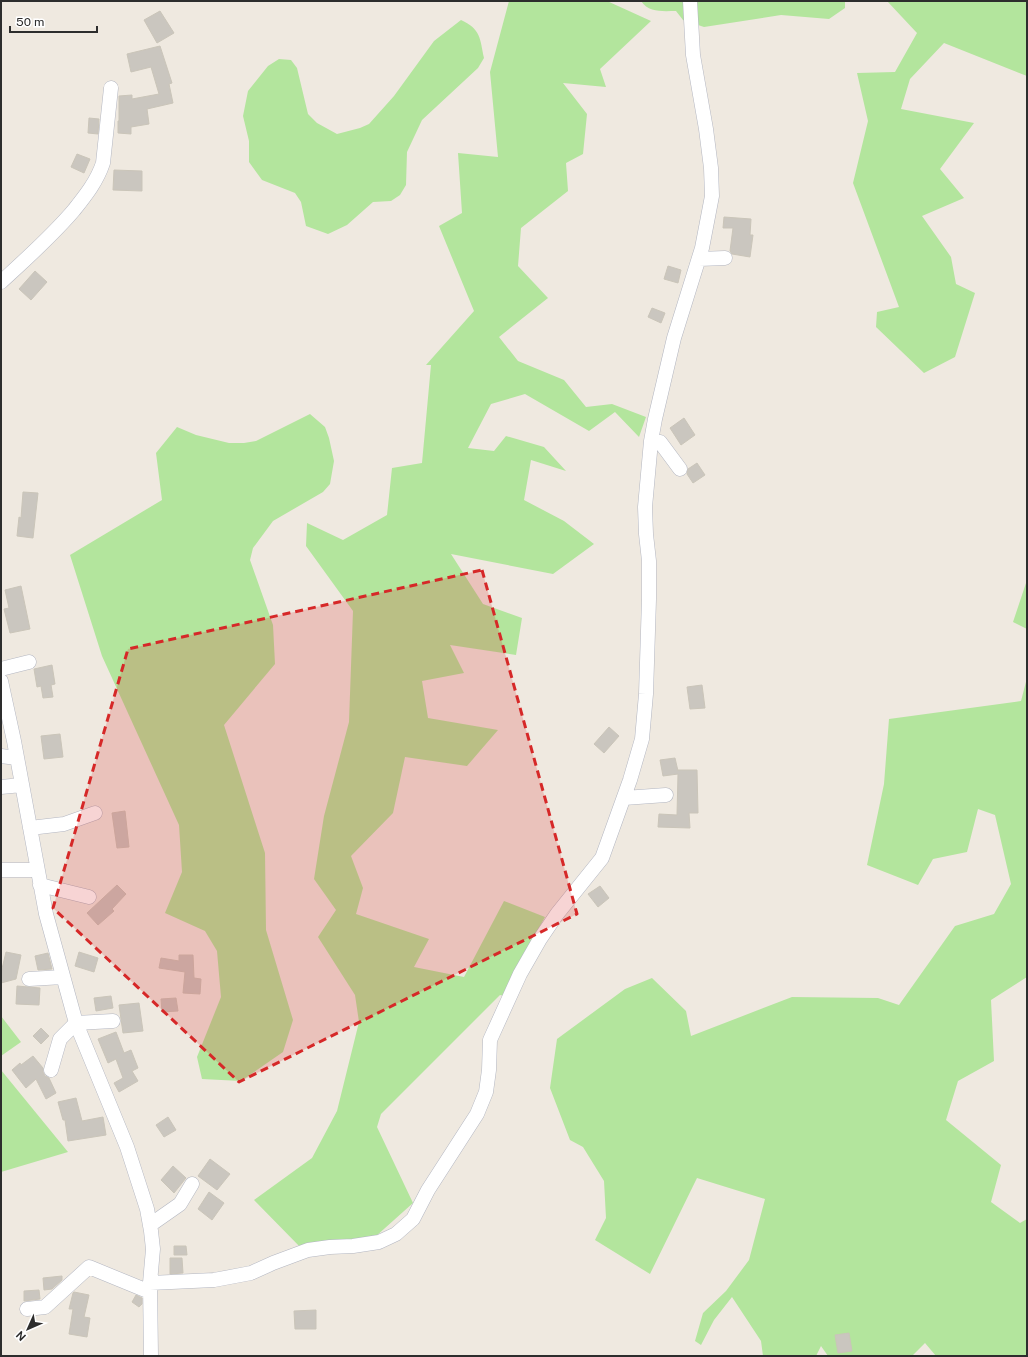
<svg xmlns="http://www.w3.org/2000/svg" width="1028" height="1357" viewBox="0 0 1028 1357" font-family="'Public Sans',sans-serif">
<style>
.green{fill:#b3e59d}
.building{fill:#cac6bf;stroke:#cac5b9}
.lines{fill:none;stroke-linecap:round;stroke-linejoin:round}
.minor-casing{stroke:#b3b6c1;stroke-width:15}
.minor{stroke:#fff;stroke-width:14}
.marked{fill:#d62828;fill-opacity:0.2;stroke:#d62828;stroke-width:3;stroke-dasharray:8 5;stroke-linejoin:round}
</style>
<rect width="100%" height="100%" fill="#efe9e0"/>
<!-- green -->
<path class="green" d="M 509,1 L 607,1 L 651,21 L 600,69 L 606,87 L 563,83 L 587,114 L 583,154 L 566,163 L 568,191 L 521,228 L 518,266 L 548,298 L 499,337 L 518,361 L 564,380 L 586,407 L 612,404 L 646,417 L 639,437 L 615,412 L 589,431 L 525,394 L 491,404 L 468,448 L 494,451 L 506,436 L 544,447 L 566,471 L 531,460 L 524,500 L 564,521 L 594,544 L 553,574 L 451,554 L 483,604 L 522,618 L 516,655 L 450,645 L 464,673 L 422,681 L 428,718 L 498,730 L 467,766 L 405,757 L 393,813 L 351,856 L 363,888 L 356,914 L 429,939 L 414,967 L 464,977 L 504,901 L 545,917 L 526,951 L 504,996 L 500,995 L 381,1114 L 377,1127 L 413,1203 L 375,1237 L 301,1248 L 254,1200 L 312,1158 L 337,1111 L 359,1022 L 355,995 L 318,937 L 336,910 L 314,879 L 324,816 L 349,722 L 353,611 L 306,546 L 307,523 L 343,540 L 387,515 L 392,468 L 422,463 L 431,365 L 426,365 L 474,311 L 439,226 L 462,213 L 458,153 L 498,157 L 490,72 Z
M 641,1 L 845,1 L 845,8 L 829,19 L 781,15 L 704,27 L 683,20 L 676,11 C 663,11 649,13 641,1 Z
M 887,1 L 1027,1 L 1027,76 L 944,43 L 910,79 L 901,109 L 974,123 L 940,169 L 964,198 L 922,216 L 951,257 L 956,284 L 975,293 L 955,357 L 924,373 L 876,327 L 877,312 L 899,307 L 853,183 L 868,121 L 857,73 L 895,72 L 917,33 Z
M 461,20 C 481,29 480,39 484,58 L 478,68 L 422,120 L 407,152 L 406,185 L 400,195 L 391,201 L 373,202 L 347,225 L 328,234 L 306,226 L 301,202 L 295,193 L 262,180 L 249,162 L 249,141 L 243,116 L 248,91 L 268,66 L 279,59 L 291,60 L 297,68 L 308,114 L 317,123 L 337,134 L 360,128 L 369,124 L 394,96 L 434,41 Z
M 310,414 L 325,427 L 329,438 L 334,461 L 330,484 L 323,492 L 273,521 L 253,548 L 250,560 L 273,625 L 275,664 L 224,725 L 265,853 L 266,930 L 293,1020 L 283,1052 L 241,1081 L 202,1079 L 197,1057 L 221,997 L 217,951 L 205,931 L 165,913 L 182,872 L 179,825 L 102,656 L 70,555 L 162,500 L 156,453 L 177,427 L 196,435 L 229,443 L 244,443 L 256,441 Z
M 1027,580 L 1027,629 L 1013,622 Z
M 1027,678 L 1027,977 L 991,1000 L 994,1061 L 958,1081 L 946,1120 L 1001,1165 L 991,1202 L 1020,1223 L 1027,1219 L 1027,1356 L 936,1356 L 925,1343 L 912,1356 L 828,1356 L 821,1346 L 816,1356 L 763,1356 L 761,1341 L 732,1297 L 714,1320 L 701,1345 L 695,1341 L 703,1313 L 726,1291 L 749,1260 L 765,1199 L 697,1178 L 650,1274 L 595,1240 L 606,1218 L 604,1181 L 583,1147 L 570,1140 L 550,1088 L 557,1039 L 625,989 L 652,978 L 686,1011 L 691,1036 L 792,997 L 878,998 L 899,1005 L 955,926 L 994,914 L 1011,884 L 995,815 L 978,809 L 967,852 L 933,859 L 918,885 L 867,865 L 884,784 L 889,719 L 1021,701 Z
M 1,1016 L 21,1042 L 1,1056 Z
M 1,1070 L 68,1152 L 1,1172 Z"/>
<!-- building -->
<path class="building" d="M 160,11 L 174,33 L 157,43 L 144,20 Z
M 160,46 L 172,83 L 169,84 L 173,103 L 147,109 L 149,124 L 131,127 L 131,134 L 118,133 L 118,121 L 119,121 L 119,96 L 132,95 L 132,99 L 159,94 L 151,67 L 131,72 L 127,54 Z
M 89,118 L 99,119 L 98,134 L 88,133 Z
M 77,154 L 90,159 L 84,173 L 71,167 Z
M 114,170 L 142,171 L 142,191 L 113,190 Z
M 724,217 L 751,219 L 750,235 L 753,235 L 750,257 L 732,254 L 730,251 L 733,228 L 723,228 Z
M 668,266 L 681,270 L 678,283 L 664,279 Z
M 35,271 L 47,282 L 31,300 L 19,289 Z
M 652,308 L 665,313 L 661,323 L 648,317 Z
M 684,418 L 695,435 L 681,445 L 670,428 Z
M 697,463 L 705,475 L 693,483 L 687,474 L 688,469 Z
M 23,492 L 38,493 L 33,538 L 17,536 L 19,517 L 21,518 Z
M 21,586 L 30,629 L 10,633 L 4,609 L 9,608 L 5,590 Z
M 52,665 L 55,684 L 51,685 L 53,697 L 43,698 L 41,686 L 37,687 L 34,669 Z
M 702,685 L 705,708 L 690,709 L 687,687 Z
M 609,727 L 619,736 L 604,753 L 594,744 Z
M 60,734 L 63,757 L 44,759 L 41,736 Z
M 675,758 L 678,771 L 678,770 L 697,770 L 698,813 L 689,813 L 690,828 L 658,827 L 659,814 L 677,815 L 678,774 L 663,776 L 660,760 Z
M 125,811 L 129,847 L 117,848 L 112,813 Z
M 117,885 L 126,894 L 112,909 L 114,911 L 98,925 L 87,913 Z
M 600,886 L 609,898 L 598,907 L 588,894 Z
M 6,952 L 21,955 L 16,979 L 1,983 L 1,973 Z
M 79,952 L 98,958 L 94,972 L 75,966 Z
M 48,953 L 52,969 L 38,970 L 35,956 Z
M 179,955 L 193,955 L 194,978 L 201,979 L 200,994 L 183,993 L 185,972 L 159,968 L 161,958 L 179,961 Z
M 17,986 L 40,988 L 39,1005 L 16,1004 Z
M 111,996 L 113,1008 L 96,1011 L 94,998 Z
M 176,998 L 178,1011 L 162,1012 L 161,999 Z
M 139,1003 L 143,1031 L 123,1033 L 119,1005 Z
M 41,1028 L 49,1036 L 41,1044 L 33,1036 Z
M 116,1032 L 124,1053 L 131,1050 L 138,1068 L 132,1071 L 138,1081 L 119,1092 L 114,1083 L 123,1078 L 116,1059 L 108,1063 L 98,1039 Z
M 33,1056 L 43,1068 L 43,1072 L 45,1076 L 49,1078 L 56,1093 L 46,1099 L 36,1079 L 26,1088 L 12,1070 L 20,1063 L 21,1065 Z
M 76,1098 L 82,1121 L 103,1117 L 106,1135 L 68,1141 L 65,1120 L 63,1120 L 58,1102 Z
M 168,1117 L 176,1130 L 164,1137 L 156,1125 Z
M 210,1159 L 230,1174 L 217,1190 L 198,1176 Z
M 173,1166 L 186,1178 L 174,1193 L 161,1180 Z
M 209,1192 L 224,1203 L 212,1220 L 198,1209 Z
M 174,1246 L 186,1246 L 187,1255 L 174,1255 Z
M 170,1258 L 182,1258 L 183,1273 L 170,1274 Z
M 62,1276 L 62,1280 L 52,1289 L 44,1290 L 43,1278 Z
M 39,1290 L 40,1299 L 24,1301 L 24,1291 Z
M 74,1292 L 89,1295 L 84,1317 L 90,1318 L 87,1337 L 69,1334 L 73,1309 L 69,1309 L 73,1293 Z
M 136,1295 L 142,1298 L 142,1304 L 139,1307 L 132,1302 Z
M 316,1310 L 316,1329 L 295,1329 L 294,1311 Z
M 849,1333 L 852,1351 L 838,1353 L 835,1335 Z"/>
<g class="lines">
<defs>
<path id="minor" d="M 699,259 L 725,258
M 1,282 C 26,259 52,236 74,210 C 86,195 97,181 103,163 L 111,88
M 651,441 L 660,442 L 680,469
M 1,669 L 29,662
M 1,681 L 14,741 L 46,914 L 68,994 L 76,1023 L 127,1147 L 147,1209 L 151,1231 L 153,1249 L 150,1283 L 151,1356
M 1,756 L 17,758
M 1,787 L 22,785
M 624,798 L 666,795
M 30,828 L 64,824 L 95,813
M 1,870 L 38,870
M 40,885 L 89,897
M 29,979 L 63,977
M 51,1070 L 60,1039 L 76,1023 L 113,1021
M 150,1225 L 180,1204 L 192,1184
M 150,1283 L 214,1280 L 251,1273 L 273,1263 L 308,1250 L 330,1247 L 353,1246 L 379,1242 L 396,1234 L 413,1219 L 428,1190 L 477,1114 L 486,1092 L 489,1070 L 490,1040 L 520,974 L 540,939 L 557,914 L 602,858 L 630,780 L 642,739 L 646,694 L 649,599 L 649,561 L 646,534 L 645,507 L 651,441 L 655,419 L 674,338 L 702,248 L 712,196 L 711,168 L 706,129 L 693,55 L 690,1
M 27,1309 L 45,1307 L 89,1267 L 150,1292"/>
</defs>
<!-- minor casing -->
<use href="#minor" class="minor-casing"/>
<!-- minor -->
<use href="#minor" class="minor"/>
</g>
<!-- marked area -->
<path class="marked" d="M 482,570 L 577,914 L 239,1082 L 53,908 L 128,649 Z"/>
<!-- border -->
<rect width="1028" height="1357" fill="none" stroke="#2d2d2d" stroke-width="4"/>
<!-- north arrow -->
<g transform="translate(28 1329) rotate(225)" stroke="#ffffff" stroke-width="3" paint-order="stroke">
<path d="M0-3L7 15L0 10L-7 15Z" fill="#2d2d2d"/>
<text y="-6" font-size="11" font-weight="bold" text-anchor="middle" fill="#2d2d2d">N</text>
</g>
<!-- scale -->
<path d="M10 26v6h87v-6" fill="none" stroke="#2d2d2d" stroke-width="2"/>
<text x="16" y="26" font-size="12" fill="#2d2d2d" stroke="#ffffff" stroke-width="3" paint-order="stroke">50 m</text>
</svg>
